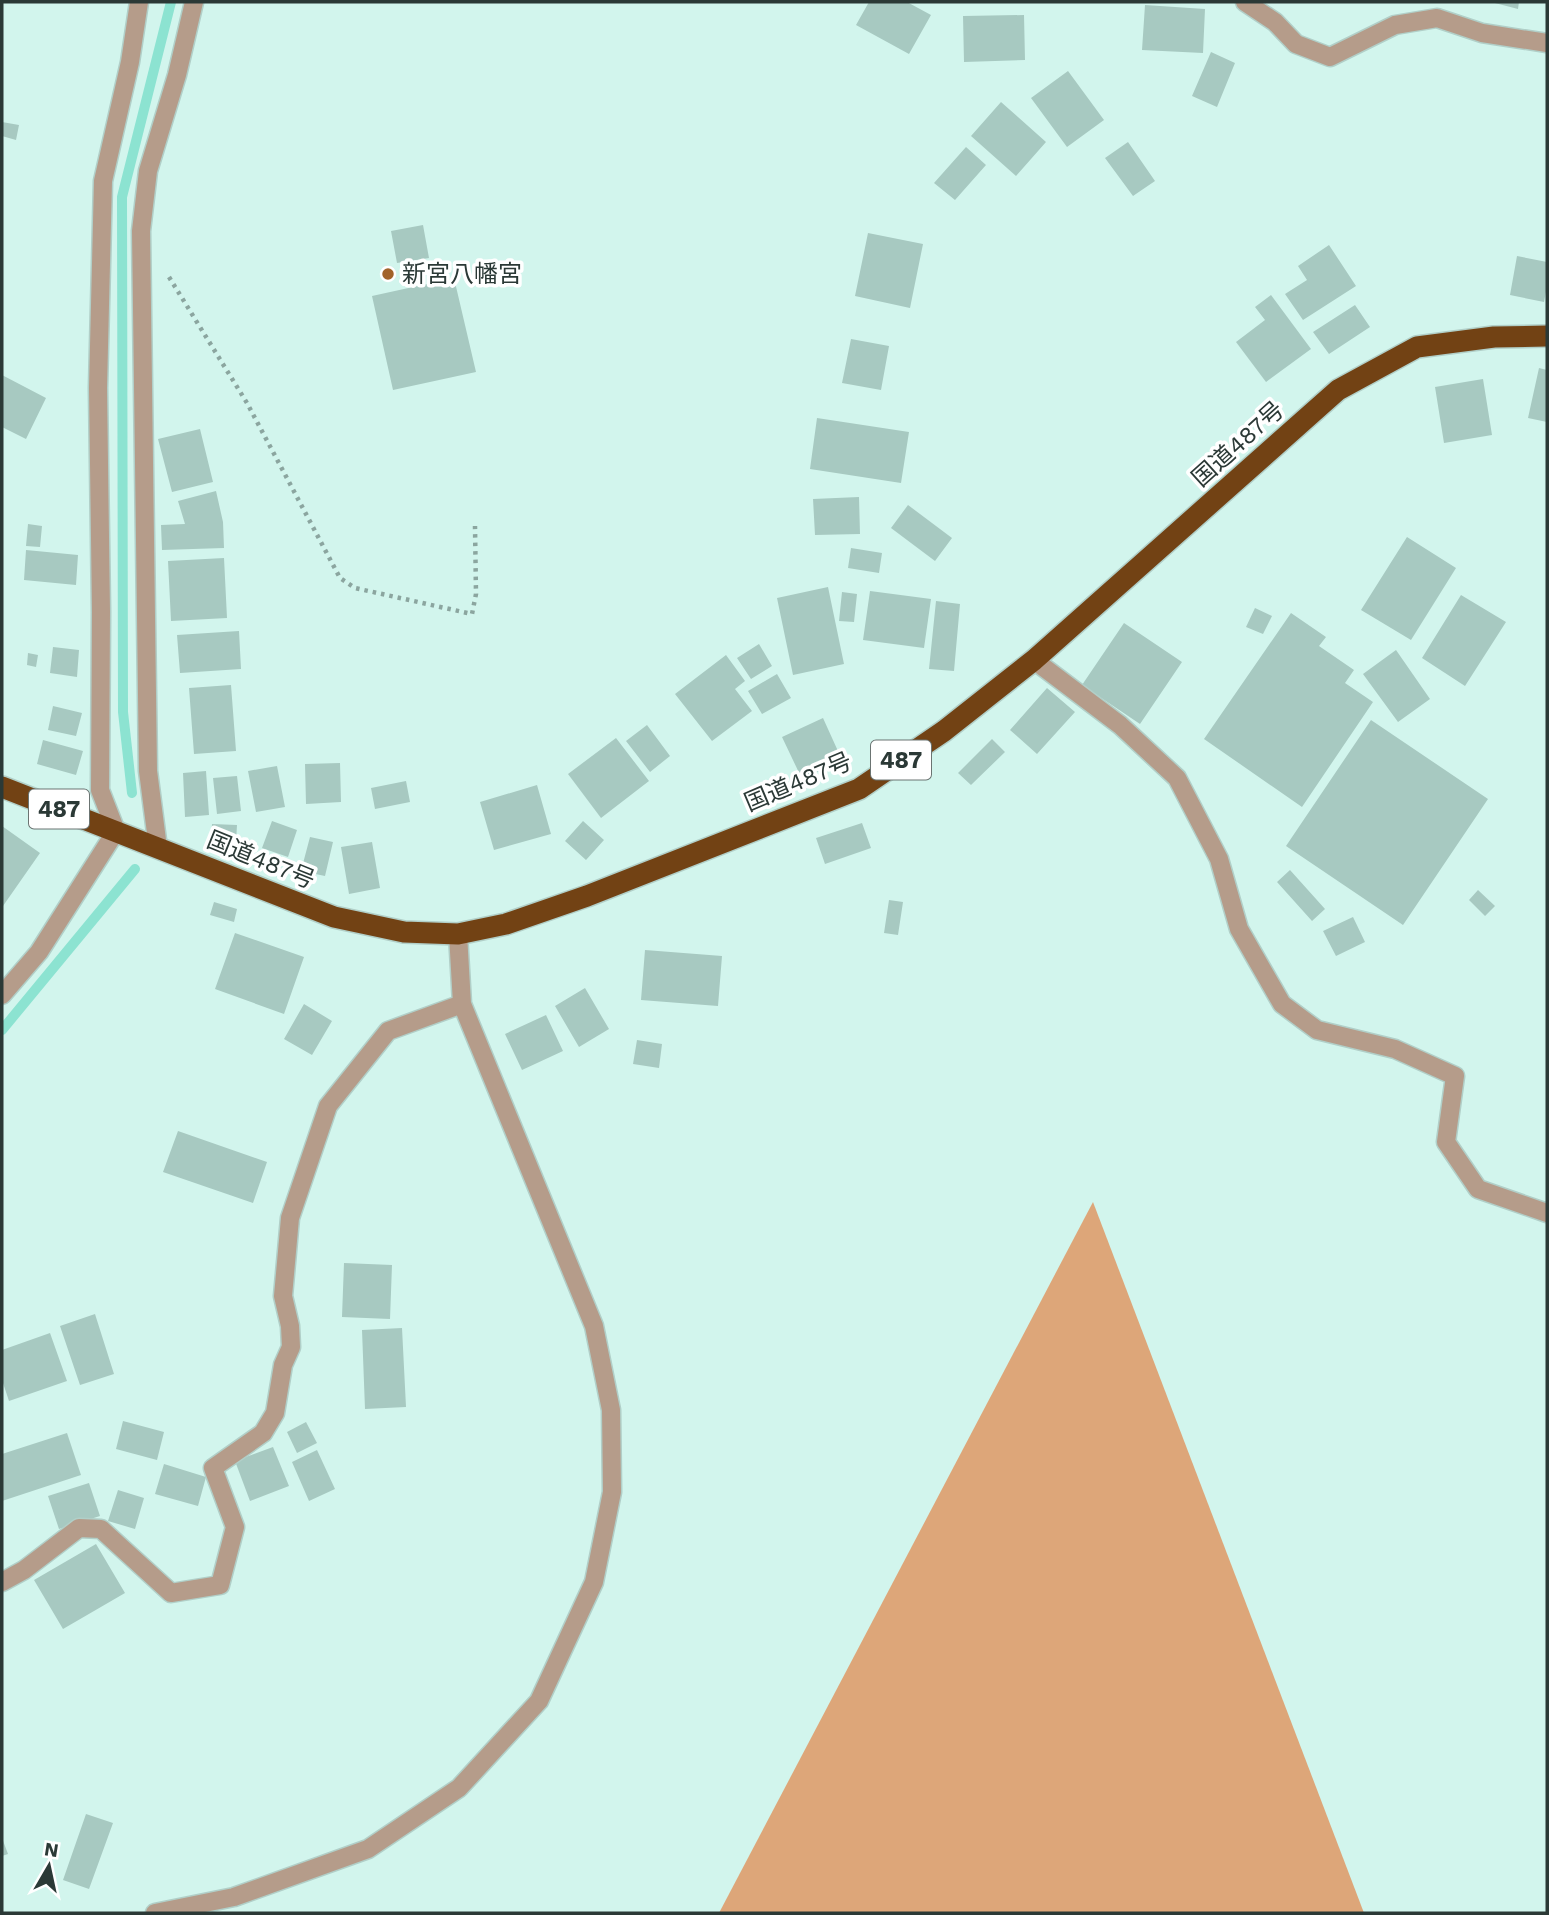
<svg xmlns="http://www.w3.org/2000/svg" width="1549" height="1915" viewBox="0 0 1549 1915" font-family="'Work Sans','Noto Sans JP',sans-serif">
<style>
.forest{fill:#dda679}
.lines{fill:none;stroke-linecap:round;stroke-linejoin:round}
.stream{stroke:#8ce3d1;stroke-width:10}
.building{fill:#a7c9c1}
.minor-casing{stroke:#b1cfc8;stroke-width:21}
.highway-casing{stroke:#b1cfc8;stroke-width:24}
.path{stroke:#8ba59f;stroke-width:4.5;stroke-dasharray:3.5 5;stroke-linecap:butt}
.minor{stroke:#b59c8a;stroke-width:18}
.highway{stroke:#724214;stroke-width:21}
.poi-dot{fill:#a2632a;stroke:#fff;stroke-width:2.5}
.labels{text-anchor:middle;stroke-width:7;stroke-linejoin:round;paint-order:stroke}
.shield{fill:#fff;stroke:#6b7472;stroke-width:2}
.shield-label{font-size:23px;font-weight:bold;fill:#2b3936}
.poi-label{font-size:24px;fill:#2b3936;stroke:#fff;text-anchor:start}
.street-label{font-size:24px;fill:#2b3936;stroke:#fff}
</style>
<rect width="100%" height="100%" fill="#d2f5ed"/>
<!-- forest -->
<path class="forest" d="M 1093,1202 L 1364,1913 L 719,1913 Z"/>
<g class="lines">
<!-- stream -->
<path class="stream" d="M 132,793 L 123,712 L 122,197 L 171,2
M 2,1030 L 135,869"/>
</g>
<!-- building -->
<path class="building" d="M 869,2 L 907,2 L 931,15 L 909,54 L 856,25 Z
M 1491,2 L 1519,2 L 1518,9 Z
M 1145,5 L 1205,9 L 1203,53 L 1142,50 Z
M 1024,15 L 1025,60 L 964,62 L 963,16 Z
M 1211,52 L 1235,63 L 1217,107 L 1192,96 Z
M 1068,71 L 1104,120 L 1067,147 L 1031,98 Z
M 1001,102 L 1046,142 L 1016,176 L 971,136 Z
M 2,122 L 19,125 L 16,140 L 2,136 Z
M 1128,142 L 1155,181 L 1133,196 L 1105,158 Z
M 966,147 L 986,165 L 955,200 L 934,183 Z
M 423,225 L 429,258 L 397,263 L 391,231 Z
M 868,233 L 923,244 L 910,308 L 855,296 Z
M 1329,245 L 1356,286 L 1303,320 L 1285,294 L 1307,280 L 1298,266 Z
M 1517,256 L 1547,262 L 1547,286 L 1544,302 L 1510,295 Z
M 454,278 L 476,372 L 393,390 L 372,296 Z
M 1271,295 L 1311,349 L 1266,382 L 1236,342 L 1265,320 L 1255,307 Z
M 1355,305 L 1370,327 L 1329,354 L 1313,332 Z
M 851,339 L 889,346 L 881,390 L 842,383 Z
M 1539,368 L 1547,370 L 1547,422 L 1528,418 Z
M 2,375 L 46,398 L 26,439 L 2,427 Z
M 1483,379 L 1492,435 L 1444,443 L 1435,387 Z
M 817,418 L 909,432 L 901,483 L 810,469 Z
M 200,429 L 213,482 L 172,492 L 158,439 Z
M 216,491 L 223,522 L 224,548 L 162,550 L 161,525 L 185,524 L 178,501 Z
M 859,497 L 860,534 L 815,535 L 813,499 Z
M 908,505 L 952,538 L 935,561 L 891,528 Z
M 28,524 L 42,526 L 40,547 L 26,546 Z
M 1407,537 L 1456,568 L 1411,640 L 1361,610 Z
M 851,548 L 882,553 L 879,573 L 848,568 Z
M 26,550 L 78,555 L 76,585 L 24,580 Z
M 224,558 L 227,618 L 171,621 L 168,561 Z
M 828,587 L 844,664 L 793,675 L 777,598 Z
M 870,591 L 931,599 L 924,648 L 863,640 Z
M 842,592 L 857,594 L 854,622 L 839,621 Z
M 1461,595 L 1506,622 L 1465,686 L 1422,658 Z
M 936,601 L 960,604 L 954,671 L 929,669 Z
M 1255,608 L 1272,616 L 1263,634 L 1246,627 Z
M 1291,613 L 1326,637 L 1319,646 L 1354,670 L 1345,683 L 1373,702 L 1302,807 L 1204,739 Z
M 1124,623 L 1182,662 L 1140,724 L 1082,685 Z
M 239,631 L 241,669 L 180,673 L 177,635 Z
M 759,644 L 772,666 L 751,679 L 737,658 Z
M 53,647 L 79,650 L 77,677 L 50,673 Z
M 1396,650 L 1430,699 L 1398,722 L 1363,674 Z
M 28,653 L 38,655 L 36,667 L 27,665 Z
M 726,655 L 745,681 L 735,689 L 752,711 L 712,741 L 675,694 Z
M 777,674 L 791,698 L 762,714 L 748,691 Z
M 231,685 L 236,751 L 194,754 L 189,688 Z
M 1047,688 L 1075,712 L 1037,754 L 1010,730 Z
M 53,706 L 82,713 L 76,736 L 48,730 Z
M 823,718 L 842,760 L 802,779 L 782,737 Z
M 1371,720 L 1488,799 L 1403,925 L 1286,846 Z
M 647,725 L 670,756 L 650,772 L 626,741 Z
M 616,738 L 649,781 L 601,818 L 568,774 Z
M 992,739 L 1005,752 L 971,785 L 958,773 Z
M 43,740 L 83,751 L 76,775 L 37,764 Z
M 340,763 L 341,802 L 306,804 L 305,764 Z
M 277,766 L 285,807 L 256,812 L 248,771 Z
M 206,771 L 209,815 L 185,817 L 183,773 Z
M 237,776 L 241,811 L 217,814 L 213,778 Z
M 406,781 L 410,802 L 375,809 L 371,788 Z
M 537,785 L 551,834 L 494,850 L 480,802 Z
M 272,821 L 297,830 L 288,857 L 262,848 Z
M 583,821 L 604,840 L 586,860 L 565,841 Z
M 862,823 L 871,848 L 825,864 L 816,838 Z
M 212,824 L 237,825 L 236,842 L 211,842 Z
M 2,826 L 40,853 L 3,906 L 2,905 Z
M 310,837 L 333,842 L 325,876 L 301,871 Z
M 372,842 L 380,888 L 349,894 L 341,847 Z
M 1290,870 L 1325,909 L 1312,921 L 1277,882 Z
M 1478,890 L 1495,906 L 1485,916 L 1469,900 Z
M 889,900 L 903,902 L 898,935 L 884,933 Z
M 214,902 L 237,909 L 234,922 L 210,915 Z
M 1353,917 L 1365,942 L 1336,956 L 1323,931 Z
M 235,933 L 304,957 L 284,1014 L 215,989 Z
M 645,950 L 722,956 L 718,1006 L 641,1000 Z
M 585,988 L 609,1029 L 579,1047 L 555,1006 Z
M 304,1004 L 332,1021 L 312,1055 L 284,1039 Z
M 546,1015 L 563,1051 L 522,1070 L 505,1034 Z
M 637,1040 L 662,1044 L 659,1068 L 633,1064 Z
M 178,1131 L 267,1162 L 253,1203 L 163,1172 Z
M 344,1263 L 392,1265 L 390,1319 L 342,1317 Z
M 95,1314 L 114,1374 L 80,1385 L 60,1326 Z
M 402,1328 L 406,1407 L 365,1409 L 362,1330 Z
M 50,1333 L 67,1381 L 9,1401 L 2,1380 L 2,1350 Z
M 123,1421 L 164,1432 L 157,1460 L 116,1449 Z
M 306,1422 L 317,1443 L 297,1453 L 287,1432 Z
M 67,1433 L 81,1475 L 2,1501 L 2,1454 Z
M 273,1447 L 289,1486 L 250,1501 L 235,1461 Z
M 317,1450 L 335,1489 L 309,1501 L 292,1462 Z
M 164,1464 L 206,1477 L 198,1506 L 155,1494 Z
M 89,1483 L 100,1516 L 59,1529 L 48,1496 Z
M 118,1490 L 144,1498 L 135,1529 L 108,1521 Z
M 96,1544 L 125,1593 L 63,1629 L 34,1580 Z
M 86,1814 L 113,1823 L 89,1889 L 63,1880 Z
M 2,1838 L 8,1854 L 2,1856 Z"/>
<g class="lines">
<defs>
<path id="minor" d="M 1245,2 L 1275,22 L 1296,44 L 1330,57 L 1395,25 L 1437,18 L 1482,33 L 1547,43
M 1034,660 L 1120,725 L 1177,778 L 1219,859 L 1239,929 L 1282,1004 L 1317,1030 L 1395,1049 L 1455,1076 L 1446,1142 L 1478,1189 L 1547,1213
M 158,848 L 148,771 L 141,231 L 148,171 L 177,75 L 194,2
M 2,995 L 39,952 L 116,831 L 100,790 L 101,612 L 98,388 L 103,181 L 130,62 L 139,2
M 2,1582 L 24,1570 L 79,1528 L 101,1529 L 171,1593 L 220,1585 L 235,1527 L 213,1468 L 263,1433 L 275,1413 L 283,1365 L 291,1347 L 290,1326 L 283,1296 L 290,1218 L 328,1106 L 388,1031 L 462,1004 L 458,934
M 155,1913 L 234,1897 L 368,1849 L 459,1788 L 539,1701 L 594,1582 L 612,1492 L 611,1410 L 594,1326 L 462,1004"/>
<path id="highway" d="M 2,787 L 334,917 L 404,932 L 458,934 L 506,924 L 587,896 L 859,789 L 944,731 L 1034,660 L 1338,390 L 1417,347 L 1494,337 L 1547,336"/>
</defs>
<!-- minor casing -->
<use href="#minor" class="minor-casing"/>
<!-- highway casing -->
<use href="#highway" class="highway-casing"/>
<!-- path -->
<path class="path" d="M 169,277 L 247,403 L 340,578 L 355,588 L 472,614 L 476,594 L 475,526"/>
<!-- minor -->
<use href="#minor" class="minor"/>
<!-- highway -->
<use href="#highway" class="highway"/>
</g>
<!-- markers -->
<circle class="poi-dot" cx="388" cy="274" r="7"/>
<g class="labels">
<!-- shield labels -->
<g class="shield">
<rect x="871" y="740.5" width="60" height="39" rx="5"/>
<rect x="29" y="789.5" width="60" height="39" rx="5"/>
</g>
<g class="shield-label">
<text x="901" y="768">487</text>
<text x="59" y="817">487</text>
</g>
<!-- poi labels -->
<g class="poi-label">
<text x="402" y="282">新宮八幡宮</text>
</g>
<!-- street labels -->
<g class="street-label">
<text transform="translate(1238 444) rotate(-42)" y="8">国道487号</text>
<text transform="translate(798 782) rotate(-23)" y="8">国道487号</text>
<text transform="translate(261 860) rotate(22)" y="8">国道487号</text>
</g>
</g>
<!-- border -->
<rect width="1549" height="1915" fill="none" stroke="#2b3936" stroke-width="7"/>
<!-- north arrow -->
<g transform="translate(49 1866) rotate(9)" stroke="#ffffff" stroke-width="5" paint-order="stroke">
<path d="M0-5L12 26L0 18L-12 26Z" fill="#2b3936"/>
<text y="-10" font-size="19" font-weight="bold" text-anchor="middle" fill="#2b3936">N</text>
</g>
</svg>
